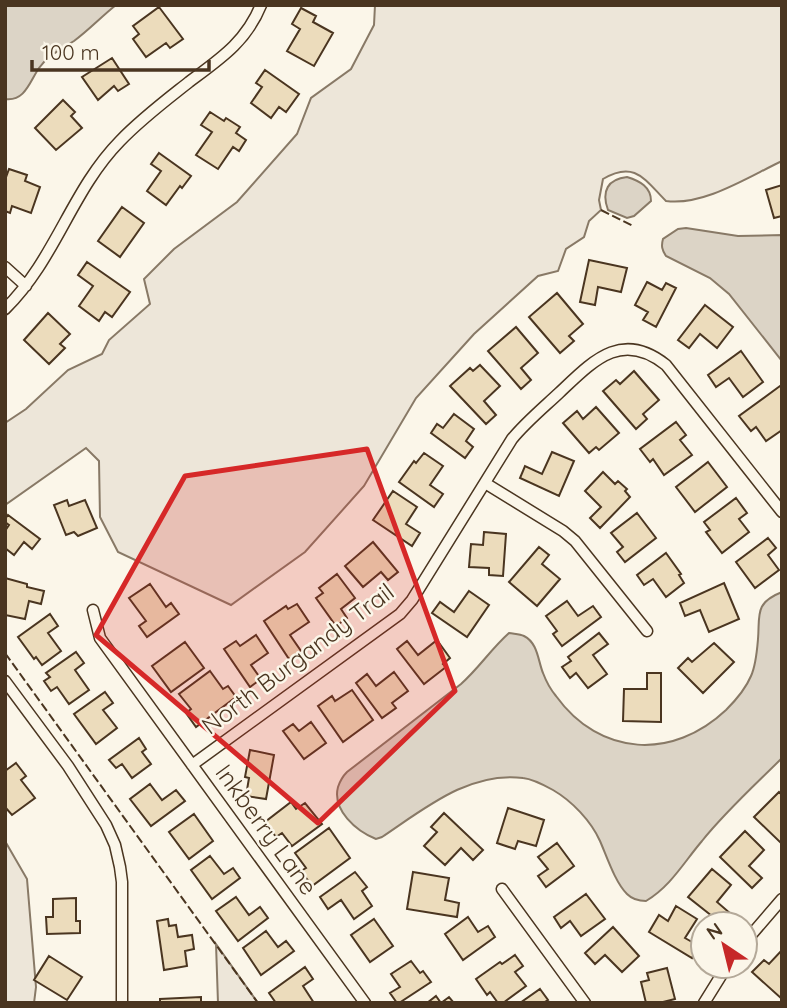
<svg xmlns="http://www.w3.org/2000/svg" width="787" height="1008" viewBox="0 0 787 1008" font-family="Quicksand,sans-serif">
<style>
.green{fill:#ede6d9;stroke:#887966;stroke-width:2}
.water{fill:#dcd4c6;stroke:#887966;stroke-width:2}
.building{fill:#ecdcbc;stroke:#4a3520;stroke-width:2}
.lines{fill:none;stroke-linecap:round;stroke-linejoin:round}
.street-casing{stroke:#4a3520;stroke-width:13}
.street{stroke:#fbf6e9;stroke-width:10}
.fence{stroke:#4a3520;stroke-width:2;stroke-dasharray:9 3.5;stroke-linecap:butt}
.marked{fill:#d62828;fill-opacity:0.2;stroke:#d62828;stroke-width:5;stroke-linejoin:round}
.labels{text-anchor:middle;stroke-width:5;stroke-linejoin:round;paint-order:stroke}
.street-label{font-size:24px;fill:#4a3520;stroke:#fbf6e9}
</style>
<rect width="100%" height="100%" fill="#fbf6e9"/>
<!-- green -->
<path class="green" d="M 375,5 L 782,5 L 782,161 C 748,177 704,206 666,201 C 645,180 635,160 603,179 L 599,200 L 601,210 L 589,221 L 584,237 L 566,249 L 558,271 L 538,276 L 474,334 L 416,398 L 364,486 L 305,552 L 231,605 L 118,552 L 100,517 L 99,461 L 86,448 L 5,505 L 5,423 L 26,409 L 68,370 L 102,354 L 109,340 L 150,304 L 144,279 L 174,249 L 237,202 L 297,134 L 311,98 L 351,69 L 374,25 Z
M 5,841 L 27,879 L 36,987 L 34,1003 L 5,1003 Z
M 216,944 L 258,1003 L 218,1003 Z"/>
<!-- water -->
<path class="water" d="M 5,5 L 116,5 C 102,16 89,30 74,41 C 62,49 48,55 39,68 C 30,81 25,102 5,99 Z
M 627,177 C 640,181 651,187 651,201 L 634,216 L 627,218 L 608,210 C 601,191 608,179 627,177 Z
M 686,228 L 738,236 L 782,235 L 782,361 L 729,294 L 710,278 L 666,256 C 662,250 661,246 663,239 L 678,229 Z
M 782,592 L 782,758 C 756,784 725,812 702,841 C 684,862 671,886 646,901 C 639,901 632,899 627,894 C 615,882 607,857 600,841 C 591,821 572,801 553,790 C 544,785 533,779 523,778 C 469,771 424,809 382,837 L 376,839 C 356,831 332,810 338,787 C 340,781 343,776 347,772 L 461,684 C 479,668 491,649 509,633 C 514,634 520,634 524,636 C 538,643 538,661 543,673 C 546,681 551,690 556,696 C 600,757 673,760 726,710 C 736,700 746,688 751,676 C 756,665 757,651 758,639 C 760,615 754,603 782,592 Z"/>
<!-- building -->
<path class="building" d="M 159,7 L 183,39 L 170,48 L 166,43 L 146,57 L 133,39 L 139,34 L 133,26 Z
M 301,8 L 316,16 L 313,22 L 333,33 L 314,66 L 287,51 L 300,29 L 292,24 Z
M 112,58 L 129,84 L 118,91 L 114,86 L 98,100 L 82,77 Z
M 265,70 L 299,94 L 286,112 L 279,107 L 271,118 L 251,103 L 262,87 L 256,83 Z
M 63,100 L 75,112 L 71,116 L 82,128 L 56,150 L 35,128 Z
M 210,112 L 224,121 L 226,118 L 240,127 L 236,133 L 246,140 L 239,151 L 233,147 L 218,169 L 196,155 L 212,132 L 201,125 Z
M 159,153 L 191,176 L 182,188 L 180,186 L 166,205 L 147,191 L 161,171 L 151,164 Z
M 9,169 L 27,175 L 25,181 L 40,187 L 31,213 L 12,206 L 10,213 L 5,211 L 5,180 Z
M 782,185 L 782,216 L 774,218 L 766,190 Z
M 122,207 L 144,223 L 120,257 L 98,241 Z
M 589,260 L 627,268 L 621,292 L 598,287 L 595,305 L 580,302 Z
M 87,262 L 130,292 L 112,317 L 105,312 L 99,321 L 79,306 L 93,286 L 78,275 Z
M 647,282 L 662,290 L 666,283 L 676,288 L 656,327 L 643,320 L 648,312 L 635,305 Z
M 557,293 L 583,324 L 569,336 L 574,341 L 560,353 L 529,317 Z
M 705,305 L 733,327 L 717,348 L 700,334 L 689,348 L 678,340 Z
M 48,313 L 70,334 L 60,344 L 65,348 L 49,364 L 24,340 Z
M 516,327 L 538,353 L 521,368 L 531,380 L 521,389 L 488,351 Z
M 741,351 L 763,382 L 743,397 L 729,378 L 716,387 L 708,375 Z
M 480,365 L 500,386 L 484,401 L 496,415 L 486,424 L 450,386 L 470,368 L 473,371 Z
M 634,371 L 659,400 L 643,414 L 647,419 L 636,429 L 603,391 L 616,380 L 620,384 Z
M 780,386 L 782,388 L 782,430 L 766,441 L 756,427 L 751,431 L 739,416 Z
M 596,407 L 619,433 L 599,450 L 596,447 L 589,453 L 563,423 L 577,411 L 583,419 Z
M 454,414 L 474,429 L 466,441 L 473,447 L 465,458 L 431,433 L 437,424 L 443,428 Z
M 676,422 L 686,435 L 680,440 L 692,455 L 664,475 L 653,459 L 650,462 L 640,449 Z
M 552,452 L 574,461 L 559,496 L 520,478 L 525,466 L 542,474 Z
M 424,453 L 443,466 L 430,485 L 443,494 L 434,507 L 399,482 L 414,461 L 416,463 Z
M 708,462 L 727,487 L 695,512 L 676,487 Z
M 603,472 L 615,484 L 618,481 L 627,489 L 625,491 L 630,497 L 600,528 L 590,518 L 601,507 L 585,491 Z
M 393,491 L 417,507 L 406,524 L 420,533 L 412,546 L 373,520 Z
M 736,498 L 747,513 L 739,519 L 749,532 L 722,553 L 706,532 L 710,530 L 704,522 Z
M 67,500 L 69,506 L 85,500 L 97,528 L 78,536 L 74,532 L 66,535 L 54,505 Z
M 637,513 L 656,538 L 625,562 L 617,552 L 623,547 L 611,533 Z
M 8,515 L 40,539 L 32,549 L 24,542 L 14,555 L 5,548 L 5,531 L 9,525 L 5,522 L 5,519 Z
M 484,532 L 506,534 L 503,576 L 489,575 L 489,568 L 469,567 L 471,544 L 483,545 Z
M 768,538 L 776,548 L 768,555 L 779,570 L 755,588 L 736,562 Z
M 373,542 L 398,572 L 388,580 L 381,572 L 363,587 L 345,566 Z
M 539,547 L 549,555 L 542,564 L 560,579 L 537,606 L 509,582 Z
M 666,553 L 681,574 L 679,575 L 684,583 L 666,597 L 653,579 L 644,585 L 637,575 Z
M 337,574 L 355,598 L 341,609 L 347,618 L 336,626 L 316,598 L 323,593 L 319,588 Z
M 5,578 L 27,584 L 27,587 L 44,591 L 41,604 L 29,601 L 25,619 L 5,615 Z
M 724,583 L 739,619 L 709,632 L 700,610 L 685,616 L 680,603 Z
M 150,584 L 166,607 L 171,603 L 179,614 L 147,637 L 139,626 L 146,621 L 129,598 Z
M 469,591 L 489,605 L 467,637 L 432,613 L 440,602 L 454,612 Z
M 567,601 L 578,616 L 593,606 L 601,617 L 562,646 L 553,634 L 557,631 L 546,616 Z
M 297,604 L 309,622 L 290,635 L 301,651 L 289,659 L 264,621 L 286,606 L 288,609 Z
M 50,614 L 58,626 L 48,633 L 61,651 L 42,665 L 36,657 L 34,659 L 18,637 Z
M 599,633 L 608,644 L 593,655 L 607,674 L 588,688 L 576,673 L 570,678 L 562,667 L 571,661 L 568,657 Z
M 256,635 L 268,653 L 251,665 L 261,679 L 250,687 L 224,649 L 236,641 L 240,646 Z
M 437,640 L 450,658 L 443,664 L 446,667 L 424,684 L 397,649 L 407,641 L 418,655 Z
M 185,642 L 204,668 L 171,692 L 152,666 Z
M 714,643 L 734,662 L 703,693 L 678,668 L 688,658 L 692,662 Z
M 76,652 L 84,663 L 75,670 L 89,690 L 69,704 L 57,687 L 51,691 L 44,681 L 50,677 L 46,673 Z
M 210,671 L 223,689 L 228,686 L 236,697 L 196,727 L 186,713 L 191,709 L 179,694 Z
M 394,672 L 408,691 L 392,703 L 396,708 L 382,718 L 356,683 L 367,674 L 376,686 Z
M 647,673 L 661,673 L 661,722 L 623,721 L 624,689 L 647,689 Z
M 352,690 L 373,720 L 343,742 L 318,706 L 332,696 L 335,701 Z
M 105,692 L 113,703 L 103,710 L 117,728 L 96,744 L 74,714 Z
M 311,722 L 326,743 L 304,759 L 283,731 L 293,724 L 299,731 Z
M 139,738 L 146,749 L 142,752 L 151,764 L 132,778 L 122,764 L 116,768 L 109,760 Z
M 250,750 L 274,755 L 266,799 L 246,796 L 249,778 L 245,777 Z
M 16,763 L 26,776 L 21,780 L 35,798 L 12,815 L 5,807 L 5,771 Z
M 150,784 L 162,800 L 176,790 L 185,801 L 151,826 L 130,799 Z
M 779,792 L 782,795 L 782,844 L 754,817 Z
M 291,802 L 296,809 L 305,803 L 322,824 L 292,846 L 282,833 L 276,837 L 265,822 Z
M 508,808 L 544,820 L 536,846 L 518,841 L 515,849 L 497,843 Z
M 444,813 L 483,850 L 473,860 L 461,848 L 445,865 L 424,846 L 437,832 L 431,827 Z
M 194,814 L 213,841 L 189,859 L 169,832 Z
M 329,828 L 350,858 L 312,886 L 301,871 L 306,868 L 295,853 Z
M 745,831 L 764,850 L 749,866 L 762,878 L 752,888 L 720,857 Z
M 557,843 L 574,866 L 546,887 L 538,876 L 548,869 L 538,857 Z
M 210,856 L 224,874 L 233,868 L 240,878 L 212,899 L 191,870 Z
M 712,869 L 731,885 L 717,902 L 731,914 L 722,924 L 688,897 Z
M 355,872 L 367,887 L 362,891 L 372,906 L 354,919 L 341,900 L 328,909 L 320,897 Z
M 413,872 L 449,878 L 445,900 L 459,903 L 457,917 L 407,909 Z
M 586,894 L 605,919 L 581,936 L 570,921 L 561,928 L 554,917 Z
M 236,897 L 249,915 L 260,907 L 268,918 L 238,941 L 216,911 Z
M 76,898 L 76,921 L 80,921 L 80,933 L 47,934 L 46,917 L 53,917 L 53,899 Z
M 676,906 L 697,919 L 685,938 L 699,946 L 692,958 L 649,932 L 659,915 L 668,921 Z
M 468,917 L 478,932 L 488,926 L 495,937 L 463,960 L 445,934 Z
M 168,919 L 169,926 L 176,925 L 178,937 L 192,935 L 194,949 L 185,951 L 187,966 L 164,970 L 157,921 Z
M 374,919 L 393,946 L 370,962 L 351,935 Z
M 613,927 L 639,956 L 622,972 L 605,955 L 595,964 L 585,953 Z
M 266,931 L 278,947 L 286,941 L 294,951 L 261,975 L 243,948 Z
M 782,950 L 782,999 L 752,972 L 764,960 L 769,964 Z
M 515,955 L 523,966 L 515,972 L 526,986 L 503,1003 L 498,1003 L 490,992 L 487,995 L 476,979 L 500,962 L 502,964 Z
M 49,956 L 82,977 L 67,1000 L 34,980 Z
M 411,961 L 420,973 L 423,971 L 431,982 L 399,1003 L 397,1003 L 390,993 L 400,987 L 391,974 Z
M 305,967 L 313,979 L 303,986 L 314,1003 L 276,1003 L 269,993 Z
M 667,968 L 675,999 L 659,1003 L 646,1003 L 641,982 L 649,980 L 647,973 Z
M 540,989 L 548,1000 L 543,1003 L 520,1003 Z
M 436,996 L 441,1003 L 449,997 L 454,1003 L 427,1003 Z
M 201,997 L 201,1003 L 160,1003 L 160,999 Z"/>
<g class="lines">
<defs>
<path id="street" d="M 5,267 L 26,286
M 5,309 C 56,259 71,191 120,141 C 141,119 165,101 189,82 C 220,59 246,42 261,5
M 485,483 L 563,531 L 575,541 L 647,631
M 93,610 L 100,638 L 365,1003
M 5,681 L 68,766 L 106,825 L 115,845 L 120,867 L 122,882 L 122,1003
M 192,765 L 400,614 L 412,600 L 512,439 C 526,422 543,408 559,393 C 592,362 621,329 666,365 L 782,512
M 502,889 L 585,1003
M 745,942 L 782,899
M 704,1003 L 727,966"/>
</defs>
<!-- street casing -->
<use href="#street" class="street-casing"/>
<!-- street -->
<use href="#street" class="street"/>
<!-- fence -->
<path class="fence" d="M 601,210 L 633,226
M 5,653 L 258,1003"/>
</g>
<!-- marked area -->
<path class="marked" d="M 367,449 L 455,691 L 318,823 L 96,635 L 185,476 Z"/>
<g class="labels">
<!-- street labels -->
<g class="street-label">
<text transform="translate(298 659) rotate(-37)" y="8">North Burgandy Trail</text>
<text transform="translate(266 830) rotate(54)" y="8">Inkberry Lane</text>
</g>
</g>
<!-- border -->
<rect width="787" height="1008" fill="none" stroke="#4a3520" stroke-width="14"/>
<!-- north arrow -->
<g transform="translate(724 945) rotate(325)"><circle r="33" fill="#fbf6e9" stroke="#b4a999" stroke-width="2"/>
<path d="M0-5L12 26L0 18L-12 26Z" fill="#c62828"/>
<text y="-10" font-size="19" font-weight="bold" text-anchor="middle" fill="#4a3520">N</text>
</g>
<!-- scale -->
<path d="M32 60v10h177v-10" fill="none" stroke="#4a3520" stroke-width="3.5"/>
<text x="42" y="60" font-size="21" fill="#4a3520" stroke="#fbf6e9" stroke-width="5" paint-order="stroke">100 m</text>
</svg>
